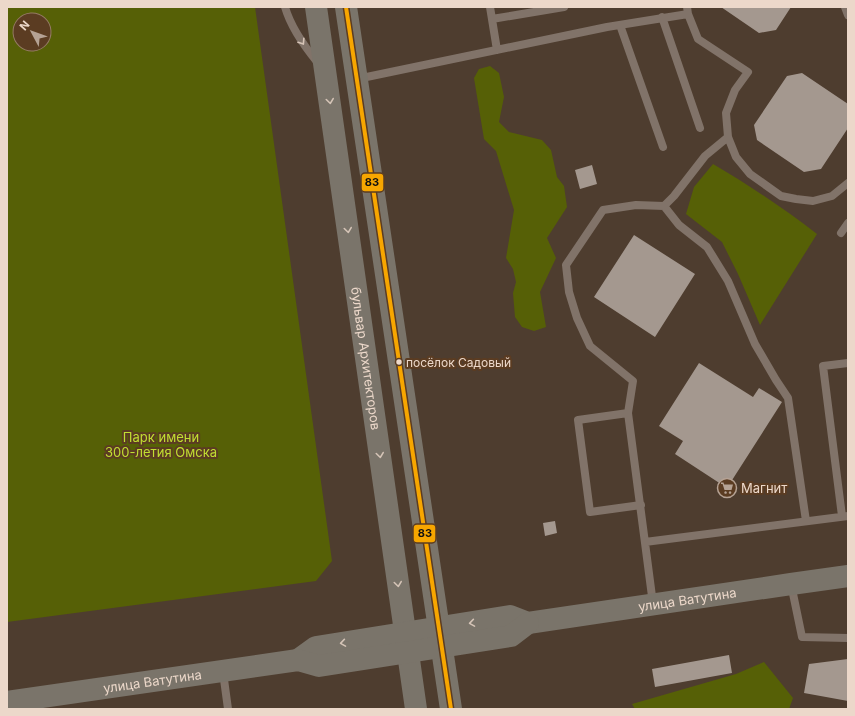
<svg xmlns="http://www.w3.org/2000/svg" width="855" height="716" viewBox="0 0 855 716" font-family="Inter,sans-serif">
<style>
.green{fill:#566006;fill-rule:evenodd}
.building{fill:#a4988f}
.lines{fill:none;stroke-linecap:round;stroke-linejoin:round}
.lane{stroke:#817369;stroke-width:8}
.secondary{stroke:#7a746a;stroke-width:22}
.bus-1-casing{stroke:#5b3c22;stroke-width:7}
.bus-1{stroke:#f7a600;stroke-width:4}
.oneway{stroke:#d7c4b7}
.oneway2{stroke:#d5c4b7}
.bus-dot{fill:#ecd8ca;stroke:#5b3c22;stroke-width:1.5}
.labels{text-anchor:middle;stroke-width:4;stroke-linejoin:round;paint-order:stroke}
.bus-label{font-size:12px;fill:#ecd8ca;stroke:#5b3c22;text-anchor:start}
.street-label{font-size:13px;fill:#ecd8ca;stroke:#5b3c22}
.park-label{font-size:13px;fill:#c1de32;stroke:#5b3c22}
.poi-label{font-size:13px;fill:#ecd8ca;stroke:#5b3c22;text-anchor:start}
.line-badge{stroke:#5b3c22;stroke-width:1.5}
.pale-badge-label{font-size:11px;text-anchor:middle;font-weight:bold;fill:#111}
</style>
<rect width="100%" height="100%" fill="#4e3d2f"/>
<!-- green -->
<path class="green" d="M 7,7 L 255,7 L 332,561 L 316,581 L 7,622 ZM 20,20 L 44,20 L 44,44 L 20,44 Z
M 490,66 L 499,73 L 504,97 L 499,122 L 509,132 L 542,140 L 551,150 L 557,177 L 564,186 L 567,207 L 547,238 L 556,258 L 540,292 L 546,327 L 534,331 L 522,327 L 515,317 L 513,293 L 516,282 L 513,269 L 506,258 L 514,210 L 496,151 L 484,139 L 474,78 L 479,69 Z
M 713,164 C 749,185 783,208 817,234 L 760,325 L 738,274 L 722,242 L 686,214 L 694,187 Z
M 764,662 L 793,698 L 789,709 L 635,709 L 632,704 L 736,674 Z"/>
<!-- building -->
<path class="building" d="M 721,7 L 791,7 L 776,30 L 759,33 Z
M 802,73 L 848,104 L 848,128 L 821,169 L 804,172 L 757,140 L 754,125 L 787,76 Z
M 592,165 L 597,184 L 580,189 L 575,170 Z
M 634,235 L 695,274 L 655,337 L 594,297 Z
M 699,363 L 753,397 L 759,388 L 782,402 L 727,488 L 675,454 L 683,441 L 659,426 Z
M 555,521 L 557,533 L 545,536 L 543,523 Z
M 729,655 L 732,673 L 655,687 L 652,669 Z
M 848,659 L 848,701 L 804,693 L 809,664 Z"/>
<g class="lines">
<!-- lane -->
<path class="lane" d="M 285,7 C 291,28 304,46 318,63
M 490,7 L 497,50
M 687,7 L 688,14 L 698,39 L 748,72 L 735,90 L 726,113 L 728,137 L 736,157 L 750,174 L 781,196 L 796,199 L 813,201 L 832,196 L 848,183
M 845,7 L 848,15
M 662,17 L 700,128
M 492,19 L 564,7
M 620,25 L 663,147
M 357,79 L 607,27 L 688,14
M 664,206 L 679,225 L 707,247 L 728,281 L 755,344 L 776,380 L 788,398 L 806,521
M 841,233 L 848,223
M 628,413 L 578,420 L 590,512 L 641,505
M 842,516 L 823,366 L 848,363
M 645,542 L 848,516
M 791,584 L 802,637 L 848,638
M 653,604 L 628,413 L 633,381 L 590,346 L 577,318 L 569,292 L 566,265 L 603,210 L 636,205 L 664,206 L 674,196 L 705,156 L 728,137
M 223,672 L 228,709"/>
<!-- secondary -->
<g class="secondary">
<path id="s1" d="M 316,7 L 416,709"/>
<path d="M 346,7 L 451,709"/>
<path id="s2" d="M 298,660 L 316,647 L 510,616 L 528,623 L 791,584 L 848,576"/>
<path id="s3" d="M 7,702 L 298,660 L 319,666 L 511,636 L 528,623"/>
</g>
<defs>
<path id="bus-1" d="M 346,7 L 451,709"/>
</defs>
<!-- bus-1 casing -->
<use href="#bus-1" class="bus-1-casing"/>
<!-- bus-1 -->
<use href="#bus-1" class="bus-1"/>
</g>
<!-- one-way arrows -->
<defs><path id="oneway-chevron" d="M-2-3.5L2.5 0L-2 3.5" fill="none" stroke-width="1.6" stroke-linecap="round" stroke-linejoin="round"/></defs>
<use class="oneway" href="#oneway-chevron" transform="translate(302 42) rotate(57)"/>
<g class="oneway2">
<use href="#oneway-chevron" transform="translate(330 101) rotate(82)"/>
<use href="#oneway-chevron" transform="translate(348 230) rotate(82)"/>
<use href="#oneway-chevron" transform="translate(380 455) rotate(82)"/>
<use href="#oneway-chevron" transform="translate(398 584) rotate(82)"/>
<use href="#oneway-chevron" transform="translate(472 623) rotate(171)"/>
<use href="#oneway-chevron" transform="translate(343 643) rotate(171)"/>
</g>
<!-- icons -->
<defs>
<symbol id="supermarket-ring" viewBox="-11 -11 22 22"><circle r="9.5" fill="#5b3c22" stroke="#b5a294" stroke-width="1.5"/><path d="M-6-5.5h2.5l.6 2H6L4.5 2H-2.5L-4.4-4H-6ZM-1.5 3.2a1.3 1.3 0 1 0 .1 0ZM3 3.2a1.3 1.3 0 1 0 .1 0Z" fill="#b5a294"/></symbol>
</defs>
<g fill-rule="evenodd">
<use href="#supermarket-ring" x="716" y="477" width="22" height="22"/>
</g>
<!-- markers -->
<circle class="bus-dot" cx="399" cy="362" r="3.5"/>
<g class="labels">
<!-- bus labels -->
<g class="bus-label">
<text x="406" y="367">посёлок Садовый</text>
</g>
<!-- street labels -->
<g class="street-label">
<text dy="5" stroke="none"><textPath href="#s1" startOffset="355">бульвар Архитекторов</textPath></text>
<text dy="5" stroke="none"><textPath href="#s2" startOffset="399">улица Ватутина</textPath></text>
<text dy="5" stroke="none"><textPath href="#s3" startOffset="147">улица Ватутина</textPath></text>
</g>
<!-- park labels -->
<g class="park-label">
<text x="161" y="442">Парк имени<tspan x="161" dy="15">300-летия Омска</tspan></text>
</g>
<!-- poi labels -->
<g class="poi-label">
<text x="741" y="493">Магнит</text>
</g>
</g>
<g class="line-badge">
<rect x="361" y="173" width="23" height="19" rx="4" fill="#f7a600"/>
<rect x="413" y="524" width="23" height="19" rx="4" fill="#f7a600"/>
</g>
<g class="pale-badge-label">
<text x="372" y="186">83</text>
<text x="425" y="537">83</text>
</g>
<!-- border -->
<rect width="855" height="716" fill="none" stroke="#ecd8ca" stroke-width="16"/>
<!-- north arrow -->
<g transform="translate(32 32) rotate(311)"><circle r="19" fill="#5b3c22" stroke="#957a65"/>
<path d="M0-3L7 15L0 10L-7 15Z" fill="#b5a294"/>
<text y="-6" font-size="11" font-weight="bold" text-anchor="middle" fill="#ecd8ca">N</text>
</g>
</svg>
